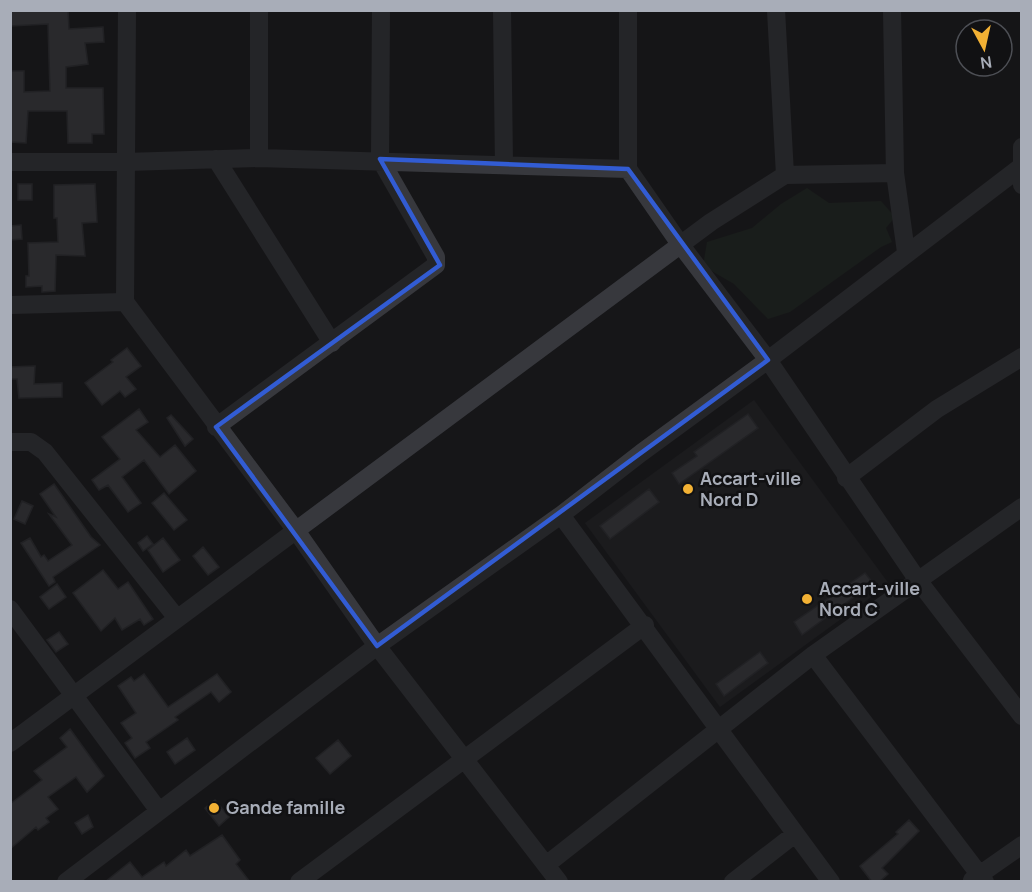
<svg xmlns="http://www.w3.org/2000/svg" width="1032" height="892" viewBox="0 0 1032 892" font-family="Manrope,sans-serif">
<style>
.built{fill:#222225}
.green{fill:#1e261f}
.building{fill:#404145;stroke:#303034;stroke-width:1.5}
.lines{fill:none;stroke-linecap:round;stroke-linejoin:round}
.minor{stroke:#37383d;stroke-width:18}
.marked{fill:none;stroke:#325cd3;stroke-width:4.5;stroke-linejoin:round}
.poi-dot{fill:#f2b134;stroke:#111113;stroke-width:2}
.labels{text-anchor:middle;stroke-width:5;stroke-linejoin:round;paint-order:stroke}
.poi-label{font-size:18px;font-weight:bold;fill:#a8adb8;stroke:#111113;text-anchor:start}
</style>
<rect width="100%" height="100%" fill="#161618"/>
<!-- built -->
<path class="built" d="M 754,400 L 889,584 L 720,707 L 585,523 Z"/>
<!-- green -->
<path class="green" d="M 807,188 L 829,203 L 881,201 L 895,217 L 886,228 L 892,242 L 881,247 L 790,312 L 768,319 L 734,284 L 703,266 L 707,242 L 752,228 L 781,204 Z"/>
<!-- building -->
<path class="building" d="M 10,10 L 68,10 L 69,29 L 103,27 L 104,42 L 85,43 L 88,64 L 66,67 L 66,88 L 103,88 L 104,134 L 92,134 L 92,143 L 68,143 L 67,111 L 28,111 L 26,143 L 10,142 L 10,71 L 24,71 L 24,92 L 50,91 L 48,24 L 10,26 Z
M 18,184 L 32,184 L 32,200 L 18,200 Z
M 95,184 L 97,222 L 82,223 L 85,256 L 56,255 L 55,291 L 42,292 L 42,286 L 26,287 L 26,276 L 29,276 L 28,243 L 58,242 L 57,218 L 54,218 L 54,185 Z
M 21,225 L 22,239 L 10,240 L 10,226 Z
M 127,348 L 141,366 L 126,377 L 136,389 L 125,397 L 120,391 L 102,405 L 85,383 L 113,362 L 111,360 Z
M 35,366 L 34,384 L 62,383 L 62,397 L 19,398 L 17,379 L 10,379 L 10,367 Z
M 139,409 L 148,422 L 136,430 L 160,457 L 175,445 L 196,471 L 169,494 L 144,460 L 122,477 L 141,503 L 128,512 L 108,485 L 99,490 L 92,480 L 120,459 L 102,437 Z
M 748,414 L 758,428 L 679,484 L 672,473 L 697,456 L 694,452 Z
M 171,415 L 193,439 L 185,446 L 167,418 Z
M 54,484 L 91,537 L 100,545 L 53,577 L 55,582 L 49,586 L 21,543 L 30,538 L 41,557 L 44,555 L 48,561 L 72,545 L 49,514 L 56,517 L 40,494 Z
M 649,489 L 659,502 L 610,539 L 600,526 Z
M 164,493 L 187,520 L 174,530 L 152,503 Z
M 22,501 L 33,506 L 25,524 L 14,519 Z
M 147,536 L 153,544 L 143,551 L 138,543 Z
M 163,538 L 180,560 L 163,572 L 148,550 Z
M 203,547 L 219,567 L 208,575 L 193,556 Z
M 103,570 L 118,589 L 128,582 L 153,619 L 144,625 L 140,619 L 122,630 L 115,618 L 101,631 L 73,593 Z
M 865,573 L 873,583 L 802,635 L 794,622 Z
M 57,584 L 66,597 L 49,609 L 40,597 Z
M 59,632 L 68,644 L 56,652 L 47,640 Z
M 760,652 L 768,663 L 724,696 L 716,684 Z
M 144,674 L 168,707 L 217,674 L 231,692 L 219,702 L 211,692 L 175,717 L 178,720 L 146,742 L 150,748 L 135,758 L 125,743 L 132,738 L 121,723 L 136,713 L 118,686 L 131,677 L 134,681 Z
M 70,729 L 104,776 L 87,792 L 76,777 L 48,797 L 58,809 L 46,818 L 49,822 L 38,830 L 36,827 L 10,849 L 10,804 L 42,780 L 34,771 L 67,747 L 60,738 Z
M 187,738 L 195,750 L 175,764 L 167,752 Z
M 338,740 L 351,756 L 330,774 L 316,758 Z
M 215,800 L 229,817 L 219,826 L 205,808 Z
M 88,815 L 93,827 L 82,834 L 75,823 Z
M 909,820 L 919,831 L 882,868 L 888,874 L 879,882 L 872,882 L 860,866 L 898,834 L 896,832 Z
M 222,835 L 240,860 L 236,864 L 250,882 L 105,882 L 130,862 L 142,877 L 164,862 L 166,866 L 186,850 L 190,856 Z"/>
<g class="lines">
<!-- minor -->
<path class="minor" d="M 127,10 L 125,302 L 297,532 L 377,646 L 559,882
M 502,10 L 504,165
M 628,10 L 628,169 L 680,244 L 768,360 L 917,579 L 1022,716
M 776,10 L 785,175
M 892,10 L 895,173 L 906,252
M 1022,147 L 1022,185
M 259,158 L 259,10
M 216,159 L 332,343
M 10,162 L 126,162 L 259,158 L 628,169
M 10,305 L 125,302
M 216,427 L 436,265 L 436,257 L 380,159 L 381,10
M 10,442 L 31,442 L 45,452 L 176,617
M 846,478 L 937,409 L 1022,357
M 561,515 L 831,882
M 10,609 L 159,811
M 813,655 L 985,882
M 10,743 L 711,222 L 785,175 L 895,173
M 546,865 L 813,655 L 1022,507
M 972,880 L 1022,845
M 66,882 L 377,646 L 561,515 L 641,453 L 768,360 L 1022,166
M 299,882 L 645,625
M 733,882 L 795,834"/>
</g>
<!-- marked area -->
<path d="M0 0H1032V892H0ZM 380,159 L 628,169 L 768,360 L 377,646 L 216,427 L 440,265 Z" fill="#161618" fill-opacity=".55" fill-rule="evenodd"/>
<path class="marked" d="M 380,159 L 628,169 L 768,360 L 377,646 L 216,427 L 440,265 Z"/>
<!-- markers -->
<g class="poi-dot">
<circle cx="688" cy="489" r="6"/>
<circle cx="807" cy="599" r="6"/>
<circle cx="214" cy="808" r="6"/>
</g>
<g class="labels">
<!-- poi labels -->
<g class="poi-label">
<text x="700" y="485">Accart-ville<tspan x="700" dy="21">Nord D</tspan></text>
<text x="819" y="595">Accart-ville<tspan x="819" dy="21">Nord C</tspan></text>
<text x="226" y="814">Gande famille</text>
</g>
</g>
<!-- border -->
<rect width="1032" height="892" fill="none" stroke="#a8adb8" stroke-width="24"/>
<!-- north arrow -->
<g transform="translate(984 48) rotate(172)"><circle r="28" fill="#111113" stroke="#4d4f55" stroke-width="1.5"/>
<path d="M0-4.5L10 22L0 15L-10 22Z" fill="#f2b134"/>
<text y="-9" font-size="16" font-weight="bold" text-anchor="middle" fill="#a8adb8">N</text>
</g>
</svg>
